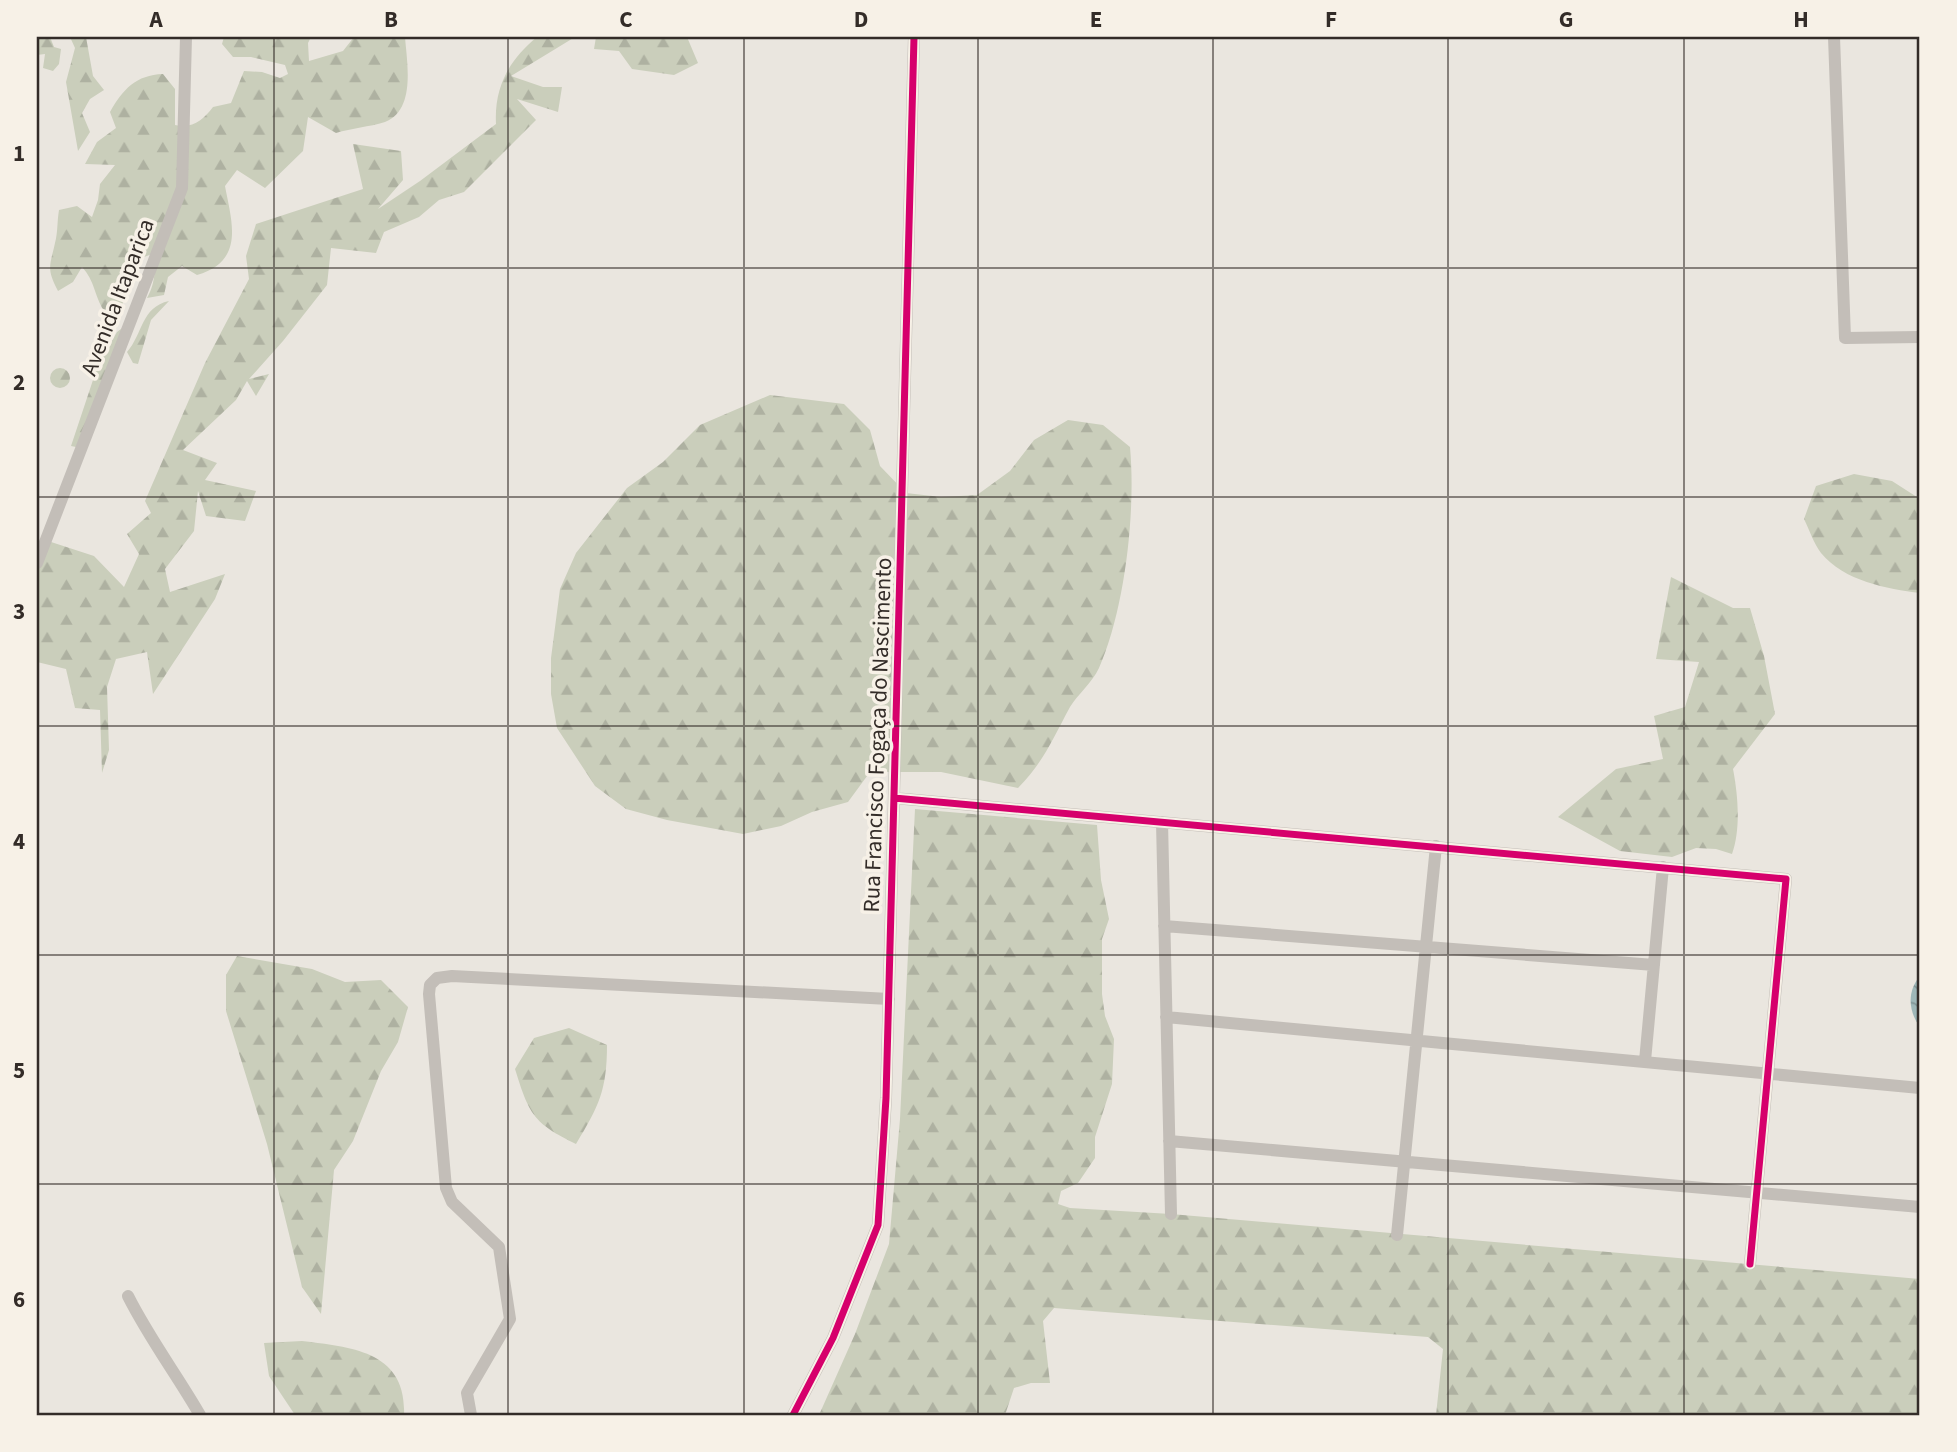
<svg xmlns="http://www.w3.org/2000/svg" width="1957" height="1452" viewBox="0 0 1957 1452" font-family="'Source Sans 3',sans-serif">
<style>
.forest{fill:url(#forest-firs)}
.water{fill:url(#water-waves)}
.lines{fill:none;stroke-linecap:round;stroke-linejoin:round}
.minor{stroke:#c3beb8;stroke-width:12}
.cycleway-casing{stroke:#f7f1e7;stroke-width:11}
.cycleway{stroke:#d6006c;stroke-width:7}
.grid{fill:none;stroke:#332c28;stroke-width:2;stroke-opacity:0.55}
.labels{text-anchor:middle;stroke-width:7;stroke-linejoin:round;paint-order:stroke}
.street-label{font-size:23px;fill:#332c28;stroke:#f7f1e7}
.neatline{fill:none;stroke:#332c28;stroke-width:2.5}
.grid-label{font-size:23px;text-anchor:middle;font-weight:bold;fill:#332c28}
</style>
<defs>
<pattern id="forest-firs" width="22" height="20" patternUnits="userSpaceOnUse" patternTransform="scale(1.75)"><rect width="22" height="20" fill="#cacebb"/><path d="M5 1l3.5 6h-7zM16 11l3.5 6h-7z" fill="#aeb1a1"/></pattern>
<pattern id="water-waves" width="16" height="10" patternUnits="userSpaceOnUse" patternTransform="scale(1.75)"><rect width="16" height="10" fill="#9eb7b8"/><path d="M0 5q4-4 8 0t8 0" fill="none" stroke="#819596"/></pattern>
</defs>
<rect width="100%" height="100%" fill="#eae6df"/>
<!-- forest -->
<path class="forest" d="M 37,37 L 50,37 L 54,47 L 61,49 L 59,64 L 53,71 L 43,68 L 45,54 L 37,55 Z
M 70,37 L 86,37 L 93,76 L 104,90 L 90,99 L 82,113 L 90,132 L 78,151 L 66,82 L 75,48 Z
M 224,37 L 311,37 L 308,43 L 309,61 L 343,51 L 354,37 L 405,37 C 407,63 416,110 385,122 C 369,127 352,128 336,133 L 308,117 L 303,151 L 265,188 L 237,170 L 225,186 C 232,223 245,261 197,275 L 182,266 L 168,277 L 164,295 L 147,298 C 158,279 151,270 162,250 L 129,263 C 130,281 123,296 121,315 L 104,311 C 94,295 95,281 82,267 L 73,282 L 58,291 C 46,268 50,266 55,243 C 58,232 57,221 59,210 L 77,206 L 92,217 L 98,200 L 100,184 L 115,165 L 85,164 L 97,142 L 116,128 L 110,112 C 123,89 136,75 163,74 L 175,89 L 175,125 C 193,129 203,120 213,107 L 231,103 L 244,71 L 262,72 L 280,78 L 288,74 L 285,65 L 251,57 L 233,57 L 222,44 Z
M 537,37 L 575,37 L 511,76 L 543,87 L 562,87 L 558,112 L 517,99 L 536,120 L 464,192 L 439,200 L 419,217 L 384,232 L 376,253 L 331,248 L 327,285 L 283,341 L 249,379 L 269,374 L 256,396 L 247,381 L 236,400 L 183,450 L 217,463 L 205,480 L 256,491 L 245,521 L 206,516 L 198,491 L 194,531 L 165,569 L 170,592 L 225,574 L 215,599 L 153,694 L 147,652 L 116,659 L 107,687 L 109,750 L 102,773 L 100,710 L 75,708 L 66,669 L 37,662 L 37,554 L 48,541 L 94,556 L 124,587 L 139,554 L 127,534 L 151,513 L 145,501 L 205,363 L 249,279 L 246,256 L 256,224 L 363,189 L 353,144 L 401,151 L 403,180 L 378,209 L 420,181 L 496,124 C 494,87 509,60 537,37 Z
M 596,37 L 687,37 L 698,63 L 674,75 L 632,69 L 619,51 L 594,49 Z
M 169,301 L 151,320 L 138,364 L 133,363 L 127,352 C 143,334 141,307 169,301 Z
M 125,326 L 76,447 L 71,446 L 94,377 L 95,372 L 89,366 L 90,357 L 106,351 L 117,332 Z
M50 378a10 10 0 1 1 20 0a10 10 0 1 1-20 0Z
M 770,395 L 844,404 L 870,430 L 880,466 L 906,493 L 941,497 L 977,495 L 1010,471 L 1034,440 L 1068,420 L 1103,425 L 1130,447 C 1136,511 1125,609 1099,668 C 1092,683 1078,694 1070,707 C 1052,740 1045,760 1018,788 L 941,772 L 870,772 L 848,802 L 812,812 L 781,826 L 743,834 L 667,820 L 626,809 L 595,786 L 557,728 L 551,694 L 551,658 L 560,589 L 576,553 L 627,488 L 663,462 L 700,425 Z
M 1854,474 L 1892,481 L 1920,499 L 1920,593 C 1887,589 1844,581 1821,553 C 1814,544 1809,529 1804,519 L 1816,486 Z
M 1671,577 L 1733,608 L 1750,608 L 1764,656 L 1775,714 L 1733,769 C 1738,795 1741,829 1732,854 L 1716,849 L 1696,848 L 1672,857 L 1620,851 L 1558,817 L 1616,769 L 1663,759 L 1654,716 L 1685,707 L 1699,662 L 1656,659 Z
M 915,809 L 1097,825 L 1101,880 L 1109,919 L 1102,939 L 1102,994 L 1105,1016 L 1114,1039 L 1112,1084 L 1095,1137 L 1095,1158 L 1078,1183 L 1061,1191 L 1058,1204 L 1070,1208 L 1171,1214 L 1920,1279 L 1920,1415 L 1436,1415 L 1443,1349 L 1428,1337 L 1054,1308 L 1043,1321 L 1050,1383 L 1031,1383 L 1014,1388 L 1005,1415 L 819,1415 L 855,1334 L 889,1244 L 900,1119 Z
M 237,956 L 312,969 L 345,982 L 381,980 L 408,1007 L 398,1042 L 381,1071 L 353,1141 L 334,1170 L 321,1314 L 302,1287 L 267,1144 L 226,1011 L 226,975 Z
M 569,1028 L 607,1045 C 607,1090 599,1106 576,1144 C 533,1123 529,1114 515,1069 L 534,1038 Z
M 302,1341 C 351,1347 407,1351 404,1415 L 295,1415 L 269,1376 L 264,1343 Z"/>
<!-- water -->
<path class="water" d="M 1920,976 L 1920,1027 C 1908,1011 1907,991 1920,976 Z"/>
<g class="lines">
<!-- minor -->
<path class="minor" d="M 1834,37 L 1845,338 L 1920,337
M 37,563 L 182,188 L 186,37
M 894,798 L 1786,879 L 1750,1264
M 1162,822 L 1171,1214
M 1164,926 L 1654,965
M 1166,1017 L 1920,1088
M 1645,1061 L 1663,867
M 1169,1141 L 1920,1207
M 1397,1235 L 1436,846
M 128,1296 C 149,1338 177,1375 200,1415
M 471,1415 L 467,1393 L 510,1319 L 499,1247 L 452,1202 L 446,1188 L 429,994 L 430,985 L 437,978 L 452,976 L 889,999
M 793,1415 L 833,1338 L 878,1225 L 886,1098 L 914,37"/>
<defs>
<path id="cycleway" d="M 894,798 L 1786,879 L 1750,1264
M 793,1415 L 833,1338 L 878,1225 L 886,1098 L 914,37"/>
</defs>
<!-- cycleway casing -->
<use href="#cycleway" class="cycleway-casing"/>
<!-- cycleway -->
<use href="#cycleway" class="cycleway"/>
</g>
<!-- grid -->
<path class="grid" d="M 274,37 L 274,1415M 508,37 L 508,1415M 744,37 L 744,1415M 978,37 L 978,1415M 1213,37 L 1213,1415M 1448,37 L 1448,1415M 1684,37 L 1684,1415M 37,268 L 1920,268M 37,497 L 1920,497M 37,726 L 1920,726M 37,955 L 1920,955M 37,1184 L 1920,1184"/>
<g class="labels">
<!-- street labels -->
<g class="street-label">
<text transform="translate(117 297) rotate(-69)" y="8">Avenida Itaparica</text>
<text transform="translate(877 735) rotate(-88)" y="8">Rua Francisco Fogaça do Nascimento</text>
</g>
</g>
<!-- border -->
<rect width="1957" height="1452" fill="none" stroke="#f7f1e7" stroke-width="77"/>
<rect x="38" y="38" width="1880" height="1376" class="neatline"/>
<g class="grid-label">
<text x="156" y="27">A</text>
<text x="391" y="27">B</text>
<text x="626" y="27">C</text>
<text x="861" y="27">D</text>
<text x="1096" y="27">E</text>
<text x="1331" y="27">F</text>
<text x="1566" y="27">G</text>
<text x="1801" y="27">H</text>
<text x="19" y="161">1</text>
<text x="19" y="390">2</text>
<text x="19" y="619">3</text>
<text x="19" y="849">4</text>
<text x="19" y="1078">5</text>
<text x="19" y="1307">6</text>
</g>
</svg>
